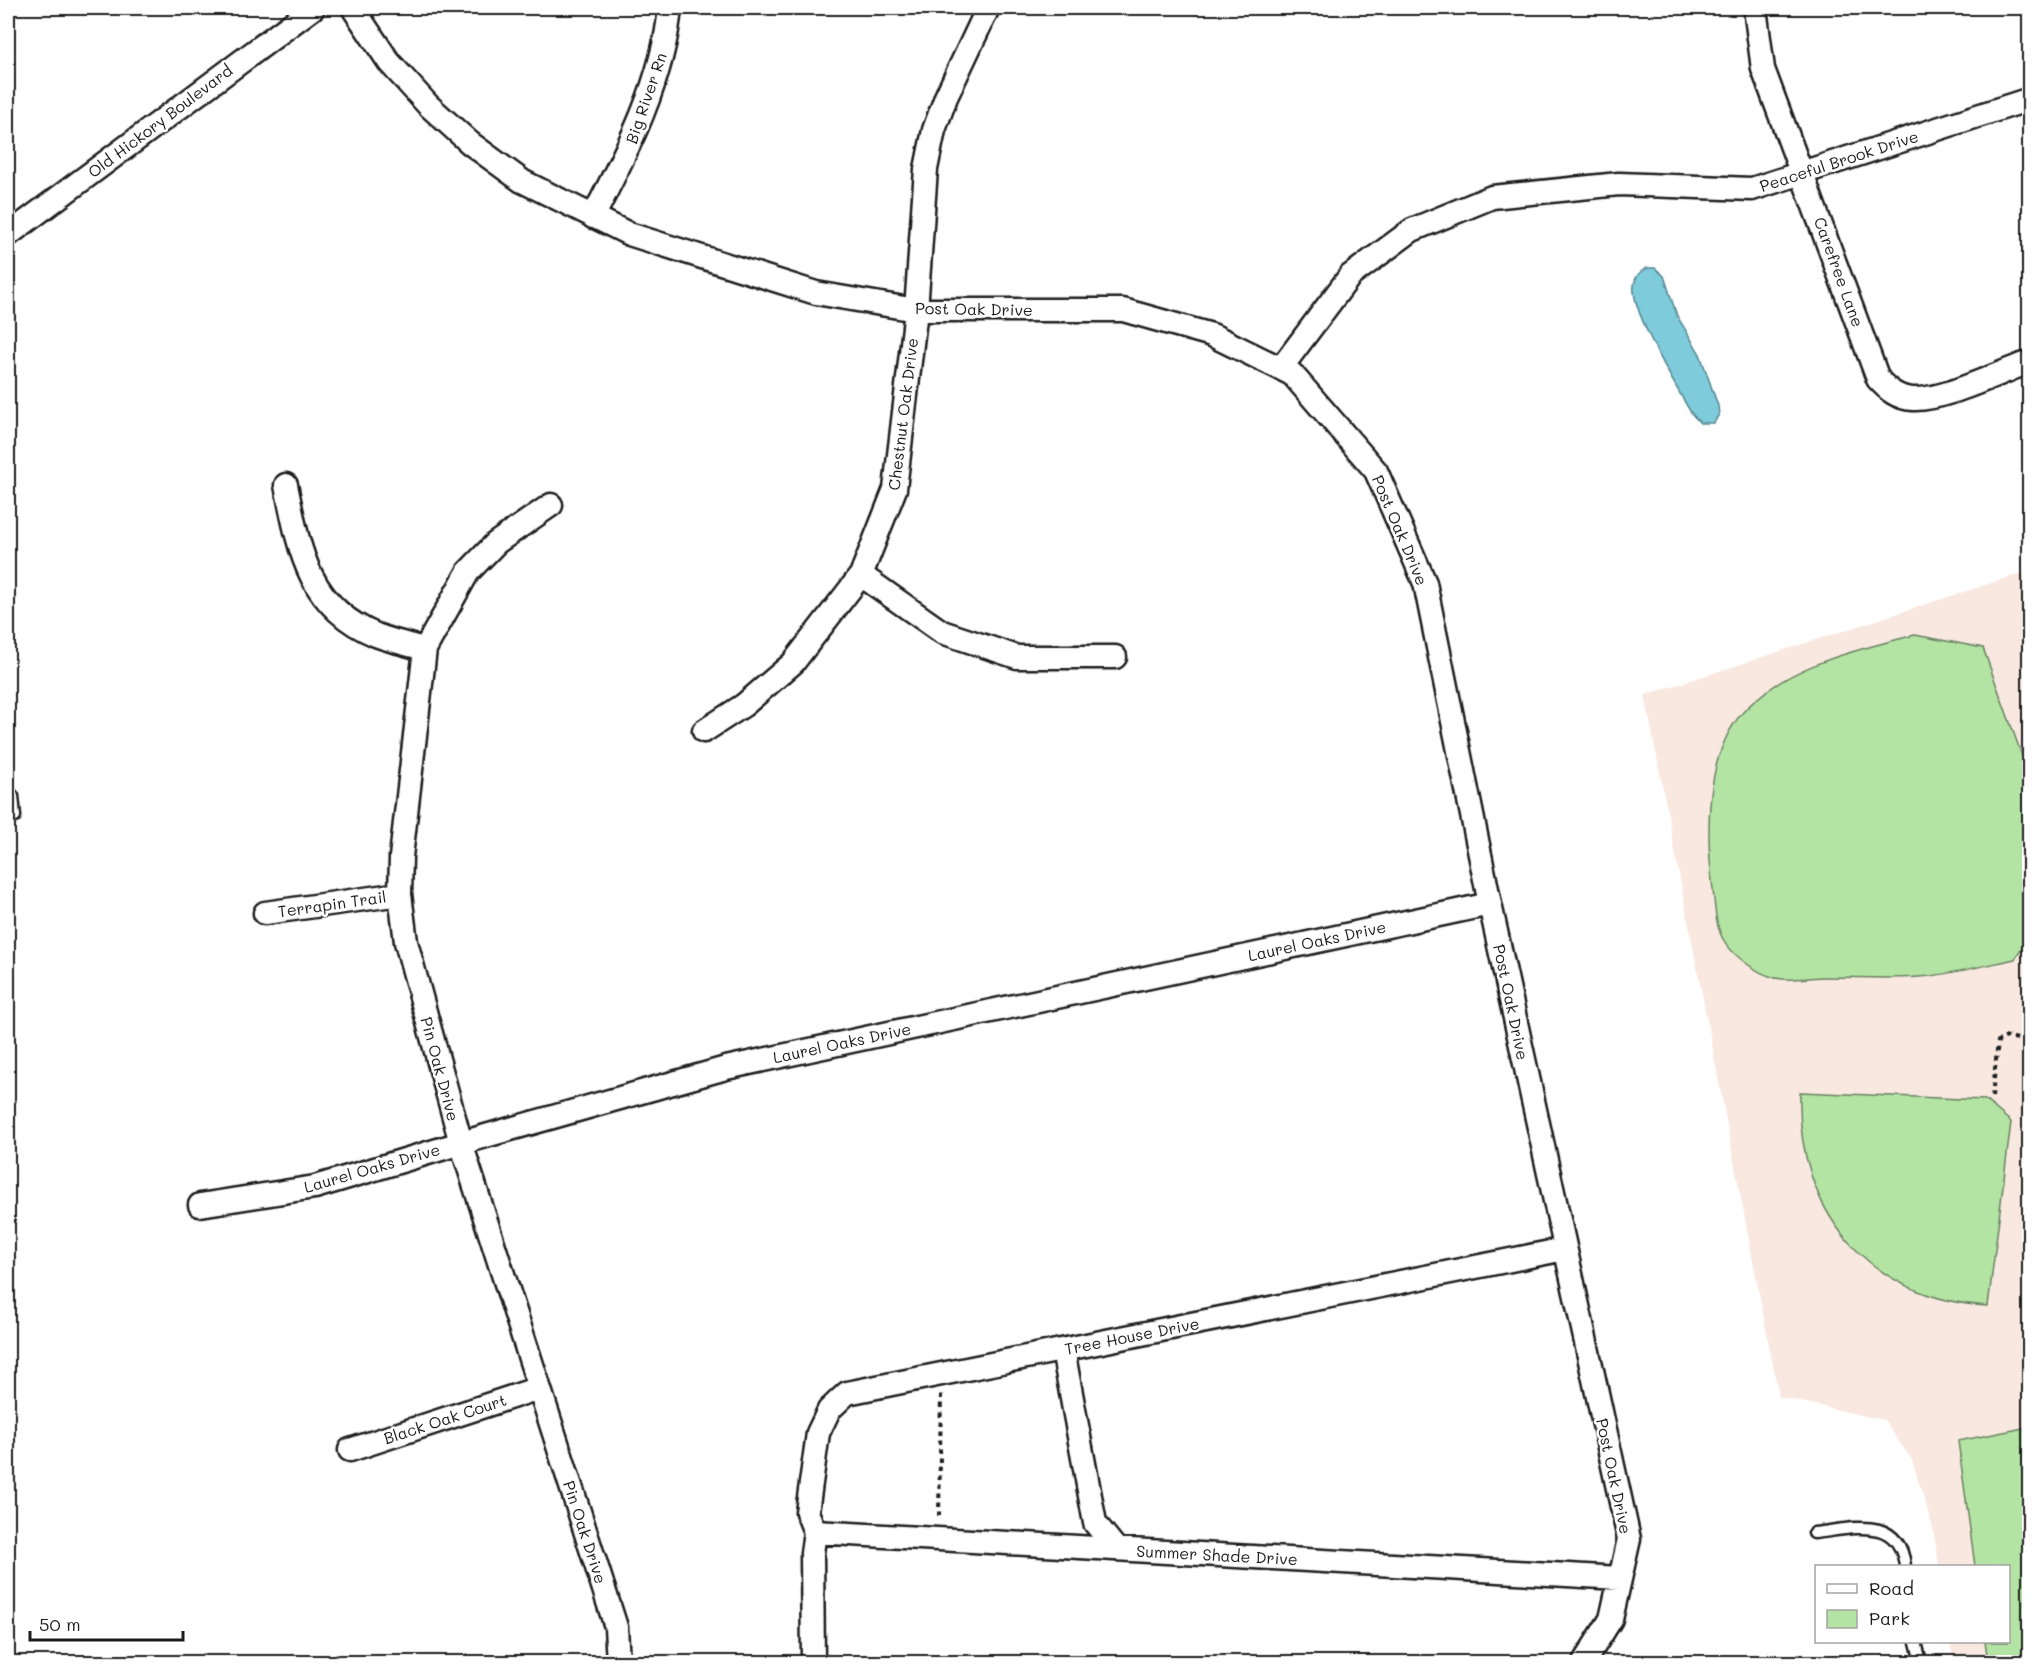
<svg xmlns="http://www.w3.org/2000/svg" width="2037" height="1670" viewBox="0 0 2037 1670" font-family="Mali,sans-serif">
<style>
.built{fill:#f8e8e0}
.green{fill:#b3e4a4;stroke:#688060;stroke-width:1.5}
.water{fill:#7dcbdb;stroke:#56858f;stroke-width:1.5}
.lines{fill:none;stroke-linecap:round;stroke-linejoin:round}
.lane-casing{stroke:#1c1c1c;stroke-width:15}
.street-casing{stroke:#1c1c1c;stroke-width:27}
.path{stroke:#1c1c1c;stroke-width:4;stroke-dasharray:4.5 4.5;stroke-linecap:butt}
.lane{stroke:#fff;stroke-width:10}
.street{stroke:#fff;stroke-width:22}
.labels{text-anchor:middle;stroke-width:5;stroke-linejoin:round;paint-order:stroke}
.street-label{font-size:16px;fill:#1c1c1c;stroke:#fff}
</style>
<rect width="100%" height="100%" fill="#fff"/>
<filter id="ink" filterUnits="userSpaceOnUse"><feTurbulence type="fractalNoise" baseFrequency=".0167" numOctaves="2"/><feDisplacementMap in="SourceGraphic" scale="12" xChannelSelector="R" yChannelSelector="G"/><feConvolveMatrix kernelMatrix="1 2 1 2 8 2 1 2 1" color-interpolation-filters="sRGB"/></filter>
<g filter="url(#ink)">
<!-- built -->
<path class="built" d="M 2029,571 L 2029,1662 L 1954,1662 L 1950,1642 L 2008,1642 L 2008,1566 L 1939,1566 L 1933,1528 L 1912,1460 L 1884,1420 L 1779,1397 L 1645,695 Z"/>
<!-- green -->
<path class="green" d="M 1915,635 L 1983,648 L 2029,775 L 2029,938 L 2015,959 C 1987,965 1959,972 1931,976 C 1897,980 1860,977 1826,977 C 1810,977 1787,982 1772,977 C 1755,972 1731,954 1723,939 C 1715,924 1715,906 1713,890 C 1706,836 1704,755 1743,712 C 1786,665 1856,650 1915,635 Z
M 1800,1092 L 1985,1100 L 2011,1122 L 1988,1306 C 1868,1299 1796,1210 1800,1092 Z
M 2029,1427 L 2029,1662 L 1988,1662 L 1985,1642 L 2008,1642 L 2008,1566 L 1975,1566 L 1958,1441 Z"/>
<!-- water -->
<path class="water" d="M 1647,268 L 1655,268 L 1664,276 L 1677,316 L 1700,354 L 1718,406 L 1719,414 L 1714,423 L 1700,423 L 1691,413 C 1677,388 1630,310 1634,285 C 1635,277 1640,271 1647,268 Z"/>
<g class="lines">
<defs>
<path id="lane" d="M 8,791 L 13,796 L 15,816 L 8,818
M 1814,1533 C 1852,1529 1899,1514 1905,1566
M 1916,1642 L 1921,1662"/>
<path id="street" d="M 353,8 L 389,62 L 428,105 L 470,143 L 522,181 L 629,234 L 816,293 L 916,310 L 1123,310 L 1212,335 L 1292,374 L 1376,471 L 1425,583 L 1490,904 L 1629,1539 L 1611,1619 L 1584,1662
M 1755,8 L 1763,69 L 1878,379 C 1888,390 1897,398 1913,399 C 1942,401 2000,372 2030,362
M 593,217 C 627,151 663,82 670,8
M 8,235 L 313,8
M 1281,368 L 1350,276 L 1412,230 L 1492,197 L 1619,184 L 1752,189 L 2030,99
M 286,485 C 299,549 308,607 376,635 C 392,641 409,645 425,649
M 551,505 L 496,543 L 468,572 L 425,649 L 401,857 L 400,894 L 406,942 L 461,1143 L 616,1627 L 618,1662
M 861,575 L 942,632 L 1017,657 L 1115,657
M 704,731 L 744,705 L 793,663 L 861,575 L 895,489 L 916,310 L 926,169 L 934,130 L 946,97 L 988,8
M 265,913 L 400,894
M 200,1205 L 315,1187 L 461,1143 L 726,1068 L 1490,904
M 1063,1350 L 1095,1523 L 1116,1549
M 350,1450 L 539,1388
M 815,1532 L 1620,1578
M 813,1662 L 812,1553 L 815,1532 L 807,1512 L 818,1433 L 829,1410 L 847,1393 L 1565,1249"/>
</defs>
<!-- lane casing -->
<use href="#lane" class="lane-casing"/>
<!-- street casing -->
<use href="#street" class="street-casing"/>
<!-- path -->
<path class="path" d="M 2029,957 L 2030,957
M 1992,1097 L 1998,1041 L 2007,1037 L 2030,1041
M 939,1516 L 941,1394"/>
<!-- lane -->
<use href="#lane" class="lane"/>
<!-- street -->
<use href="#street" class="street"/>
</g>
</g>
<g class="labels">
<!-- street labels -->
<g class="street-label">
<text transform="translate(646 98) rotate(-71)" y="6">Big River Rn</text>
<text transform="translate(160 121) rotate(-37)" y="6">Old Hickory Boulevard</text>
<text transform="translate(1839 161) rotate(-18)" y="6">Peaceful Brook Drive</text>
<text transform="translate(1839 272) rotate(70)" y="6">Carefree Lane</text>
<text transform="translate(974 309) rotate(1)" y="6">Post Oak Drive</text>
<text transform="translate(903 414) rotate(-83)" y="6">Chestnut Oak Drive</text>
<text transform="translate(1400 530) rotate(67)" y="6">Post Oak Drive</text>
<text transform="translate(332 904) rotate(-8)" y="6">Terrapin Trail</text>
<text transform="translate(1317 941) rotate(-12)" y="6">Laurel Oaks Drive</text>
<text transform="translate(1511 1002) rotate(78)" y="6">Post Oak Drive</text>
<text transform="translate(842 1043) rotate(-12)" y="6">Laurel Oaks Drive</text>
<text transform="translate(440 1069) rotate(75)" y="6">Pin Oak Drive</text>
<text transform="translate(372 1168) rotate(-16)" y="6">Laurel Oaks Drive</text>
<text transform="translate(1132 1336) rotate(-11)" y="6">Tree House Drive</text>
<text transform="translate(445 1419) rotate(-18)" y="6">Black Oak Court</text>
<text transform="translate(1614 1476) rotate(78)" y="6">Post Oak Drive</text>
<text transform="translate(585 1532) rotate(72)" y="6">Pin Oak Drive</text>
<text transform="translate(1217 1555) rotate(3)" y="6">Summer Shade Drive</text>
</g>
</g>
<!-- margin -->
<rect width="2037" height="1670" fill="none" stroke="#fff" stroke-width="30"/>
<rect x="15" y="15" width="2007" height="1640" fill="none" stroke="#1c1c1c" stroke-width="2" filter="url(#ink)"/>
<!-- legend -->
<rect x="1815" y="1565" width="195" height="78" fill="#ffffff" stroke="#a4a4a4" stroke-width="1.5"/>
<rect x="1827" y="1584" width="30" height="9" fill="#ffffff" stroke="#a4a4a4" stroke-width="1.5"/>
<text x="1869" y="1595" font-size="18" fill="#1c1c1c">Road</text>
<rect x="1827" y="1610" width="30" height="18" fill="#b3e4a4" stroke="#a4a4a4" stroke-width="1.5"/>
<text x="1869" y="1625" font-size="18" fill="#1c1c1c">Park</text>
<!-- scale -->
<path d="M30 1631v9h153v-9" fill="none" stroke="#1c1c1c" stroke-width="3"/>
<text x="39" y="1631" font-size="18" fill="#1c1c1c" stroke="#ffffff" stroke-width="4.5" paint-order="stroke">50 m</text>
</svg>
